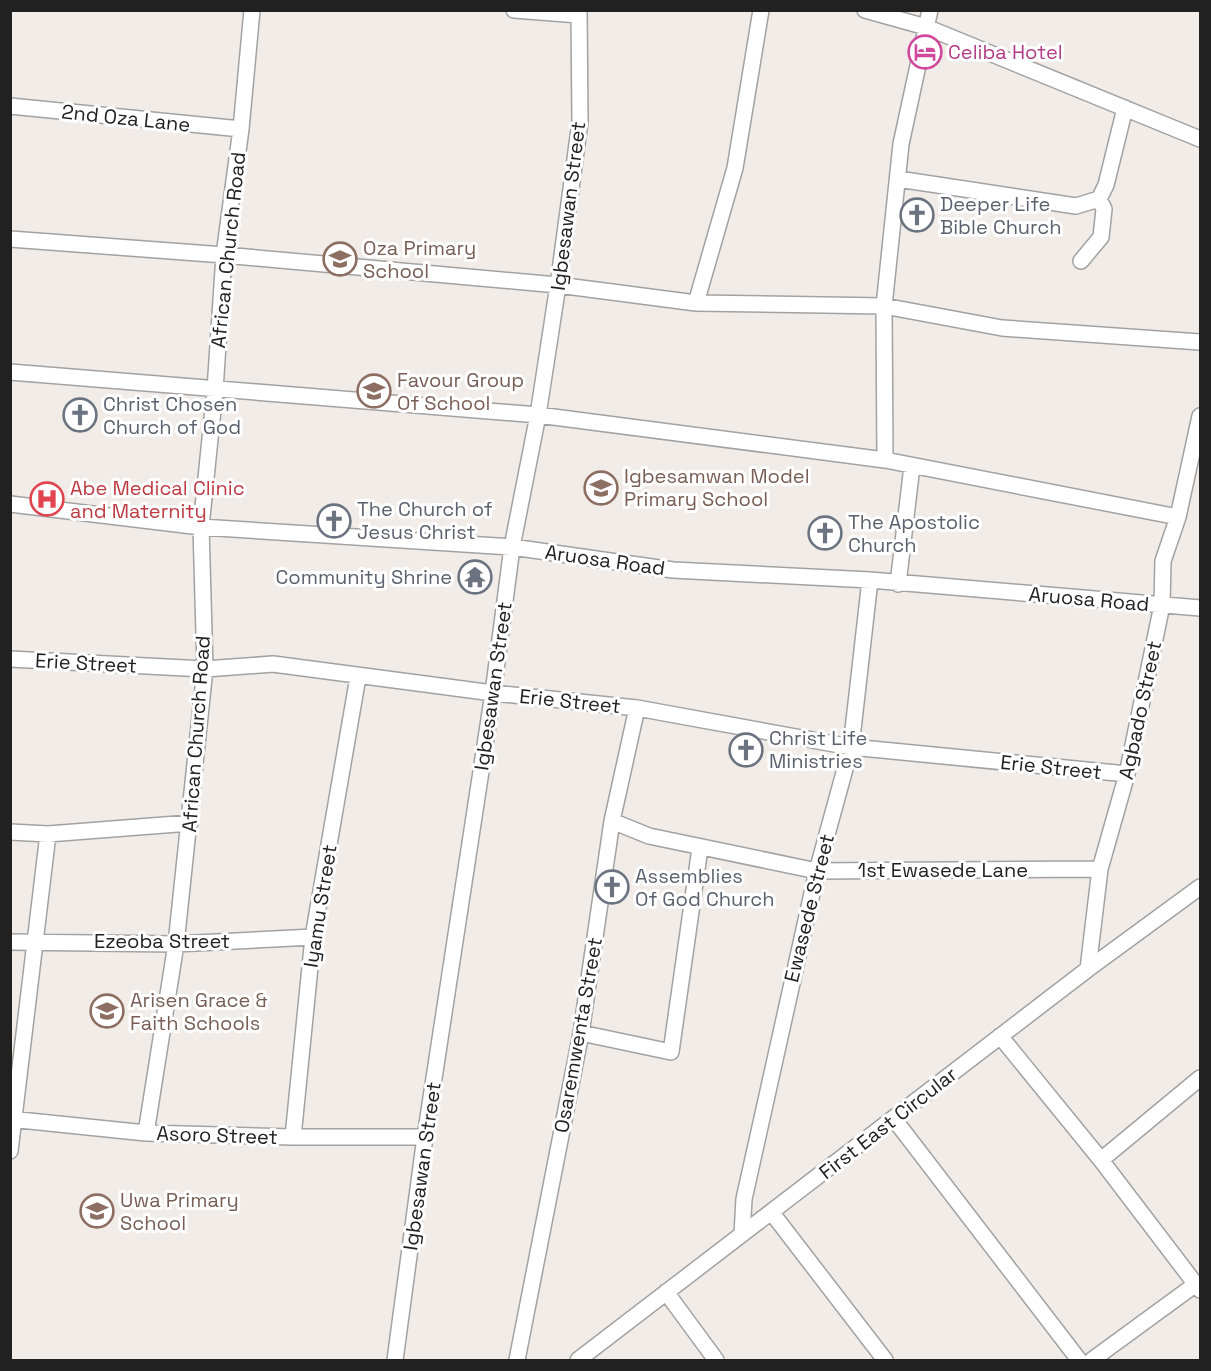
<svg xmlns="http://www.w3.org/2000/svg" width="1211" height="1371" viewBox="0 0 1211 1371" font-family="'Space Grotesk',sans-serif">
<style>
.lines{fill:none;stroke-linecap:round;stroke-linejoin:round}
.minor-casing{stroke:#a2a2a2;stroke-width:18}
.minor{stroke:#fff;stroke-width:15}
.labels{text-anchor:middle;stroke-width:6;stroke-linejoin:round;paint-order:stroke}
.hotel-label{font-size:20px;fill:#b23c85;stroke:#fff;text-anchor:start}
.street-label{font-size:20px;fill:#212121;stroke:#fff}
.worship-label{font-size:20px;fill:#5b616d;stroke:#fff;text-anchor:start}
.education-label{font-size:20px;fill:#785e54;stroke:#fff;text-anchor:start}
.health-label{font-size:20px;fill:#be3a42;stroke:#fff;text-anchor:start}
</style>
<rect width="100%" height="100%" fill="#f1ece7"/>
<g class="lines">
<defs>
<path id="minor" d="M 514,10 L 579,15
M 865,10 L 926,27 L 1200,139
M 10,106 L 241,129
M 898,179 L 1076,206 L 1099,199 L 1106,185 L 1125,108
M 10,239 L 224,255 L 558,285 L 696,303 L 884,306 L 1002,328 L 1200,342
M 1081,261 L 1101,237 L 1104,209 L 1099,199
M 696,303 L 735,168 L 761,10
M 10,372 L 538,415 L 885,460 L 1178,517
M 885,460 L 884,306 L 901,144 L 930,10
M 10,504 L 201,527 L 512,547 L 673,570 L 870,580 L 1200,608
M 898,584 L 912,466
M 10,659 L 205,669 L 273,664 L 493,693 L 637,708 L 851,747 L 1127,774
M 612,821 L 649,836 L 817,871 L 1100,869
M 10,832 L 48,834 L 190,823
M 10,942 L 176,944 L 313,937
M 1088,969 L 1100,869 L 1127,774 L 1162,605 L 1163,561 L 1178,517 L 1200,416
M 581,1033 L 671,1052 L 700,848
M 1000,1036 L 1101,1160 L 1200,1290
M 10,1119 L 146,1133 L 293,1137 L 425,1137
M 894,1119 L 1079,1360
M 146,1133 L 176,944 L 205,669 L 201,527 L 215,390 L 224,255 L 241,129 L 252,10
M 293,1137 L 313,937 L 358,677
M 10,1151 L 48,834
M 1101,1160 L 1200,1078
M 772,1213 L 885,1360
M 742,1234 L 744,1199 L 817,871 L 851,747 L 870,580
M 666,1292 L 716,1360
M 395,1360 L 425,1137 L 493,693 L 512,547 L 538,415 L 558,285 L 580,122 L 579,10
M 517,1360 L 581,1033 L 612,821 L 637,708
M 578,1360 L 1088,969 L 1200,887
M 1092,1360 L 1196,1284"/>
</defs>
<!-- minor casing -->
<use href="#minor" class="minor-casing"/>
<!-- minor -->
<use href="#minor" class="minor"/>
</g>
<!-- icons -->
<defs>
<symbol id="hotel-ring" viewBox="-11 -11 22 22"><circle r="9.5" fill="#fff" stroke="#d1479c" stroke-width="1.5"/><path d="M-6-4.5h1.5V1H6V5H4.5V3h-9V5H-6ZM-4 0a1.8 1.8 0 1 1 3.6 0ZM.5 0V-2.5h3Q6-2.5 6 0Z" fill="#d1479c"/></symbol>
<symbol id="church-ring" viewBox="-11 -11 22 22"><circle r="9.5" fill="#fff" stroke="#6b7280" stroke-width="1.5"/><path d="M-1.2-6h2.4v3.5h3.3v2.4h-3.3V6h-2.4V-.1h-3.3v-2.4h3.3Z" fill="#6b7280"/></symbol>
<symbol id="school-ring" viewBox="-11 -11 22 22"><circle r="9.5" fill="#fff" stroke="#8d6e63" stroke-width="1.5"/><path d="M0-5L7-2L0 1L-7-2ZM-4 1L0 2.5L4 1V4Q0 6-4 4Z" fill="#8d6e63"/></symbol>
<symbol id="hospital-ring" viewBox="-11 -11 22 22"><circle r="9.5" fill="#fff" stroke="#e0444e" stroke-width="1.5"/><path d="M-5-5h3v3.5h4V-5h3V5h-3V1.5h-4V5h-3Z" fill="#e0444e"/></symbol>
<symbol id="temple-ring" viewBox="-11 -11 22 22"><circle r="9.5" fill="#fff" stroke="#6b7280" stroke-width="1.5"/><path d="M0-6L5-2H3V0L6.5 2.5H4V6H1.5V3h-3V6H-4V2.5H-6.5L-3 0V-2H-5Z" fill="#6b7280"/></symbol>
</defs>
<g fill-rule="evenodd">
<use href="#hotel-ring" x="906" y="33" width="38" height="38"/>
<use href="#church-ring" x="898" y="196" width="38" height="38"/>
<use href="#school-ring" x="321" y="240" width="38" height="38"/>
<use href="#school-ring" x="355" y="372" width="38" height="38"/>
<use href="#church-ring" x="61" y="396" width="38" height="38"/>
<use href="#school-ring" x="582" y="469" width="38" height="38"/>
<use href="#hospital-ring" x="28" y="480" width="38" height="38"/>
<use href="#church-ring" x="315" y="502" width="38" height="38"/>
<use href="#church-ring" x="806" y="514" width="38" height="38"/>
<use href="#temple-ring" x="456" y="558" width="38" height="38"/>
<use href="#church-ring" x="727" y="731" width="38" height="38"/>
<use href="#church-ring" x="593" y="868" width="38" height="38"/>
<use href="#school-ring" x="88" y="992" width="38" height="38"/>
<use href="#school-ring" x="78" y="1192" width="38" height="38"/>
</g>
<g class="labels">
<!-- hotel labels -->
<g class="hotel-label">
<text x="948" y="59">Celiba Hotel</text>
</g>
<!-- street labels -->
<g class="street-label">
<text transform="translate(126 118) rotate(6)" y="7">2nd Oza Lane</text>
<text transform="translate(568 206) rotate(-83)" y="7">Igbesawan Street</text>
<text transform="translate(228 250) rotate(-84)" y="7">African Church Road</text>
<text transform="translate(605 560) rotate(8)" y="7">Aruosa Road</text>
<text transform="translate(1089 599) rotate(5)" y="7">Aruosa Road</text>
<text transform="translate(86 663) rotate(3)" y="7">Erie Street</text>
<text transform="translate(493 686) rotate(-82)" y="7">Igbesawan Street</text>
<text transform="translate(570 701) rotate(6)" y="7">Erie Street</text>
<text transform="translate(1140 710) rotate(-78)" y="7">Agbado Street</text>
<text transform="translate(196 734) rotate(-86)" y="7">African Church Road</text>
<text transform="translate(1051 767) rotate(6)" y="7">Erie Street</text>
<text x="943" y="877">1st Ewasede Lane</text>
<text transform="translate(320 906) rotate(-81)" y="7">Iyamu Street</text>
<text transform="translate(809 908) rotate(-76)" y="7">Ewasede Street</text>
<text x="162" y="948">Ezeoba Street</text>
<text transform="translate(578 1035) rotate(-80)" y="7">Osaremwenta Street</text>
<text transform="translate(888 1123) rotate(-38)" y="7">First East Circular</text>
<text transform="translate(217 1135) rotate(2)" y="7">Asoro Street</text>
<text transform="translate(422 1166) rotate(-82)" y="7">Igbesawan Street</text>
</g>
<!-- worship labels -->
<g class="worship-label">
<text x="940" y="211">Deeper Life<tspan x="940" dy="23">Bible Church</tspan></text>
<text x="103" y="411">Christ Chosen<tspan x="103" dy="23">Church of God</tspan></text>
<text x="357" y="516">The Church of<tspan x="357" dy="23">Jesus Christ</tspan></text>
<text x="848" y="529">The Apostolic<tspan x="848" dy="23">Church</tspan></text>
<text x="452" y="584" text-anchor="end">Community Shrine</text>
<text x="769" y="745">Christ Life<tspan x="769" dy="23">Ministries</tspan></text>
<text x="635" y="883">Assemblies<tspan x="635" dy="23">Of God Church</tspan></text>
</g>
<!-- education labels -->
<g class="education-label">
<text x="363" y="255">Oza Primary<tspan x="363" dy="23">School</tspan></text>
<text x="397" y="387">Favour Group<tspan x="397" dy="23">Of School</tspan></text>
<text x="624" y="483">Igbesamwan Model<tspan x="624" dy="23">Primary School</tspan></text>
<text x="130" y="1007">Arisen Grace &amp;<tspan x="130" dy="23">Faith Schools</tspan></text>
<text x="120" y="1207">Uwa Primary<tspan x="120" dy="23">School</tspan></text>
</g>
<!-- health labels -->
<g class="health-label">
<text x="70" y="495">Abe Medical Clinic<tspan x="70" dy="23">and Maternity</tspan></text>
</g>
</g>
<!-- border -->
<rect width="1211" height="1371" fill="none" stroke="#212121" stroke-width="24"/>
</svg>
